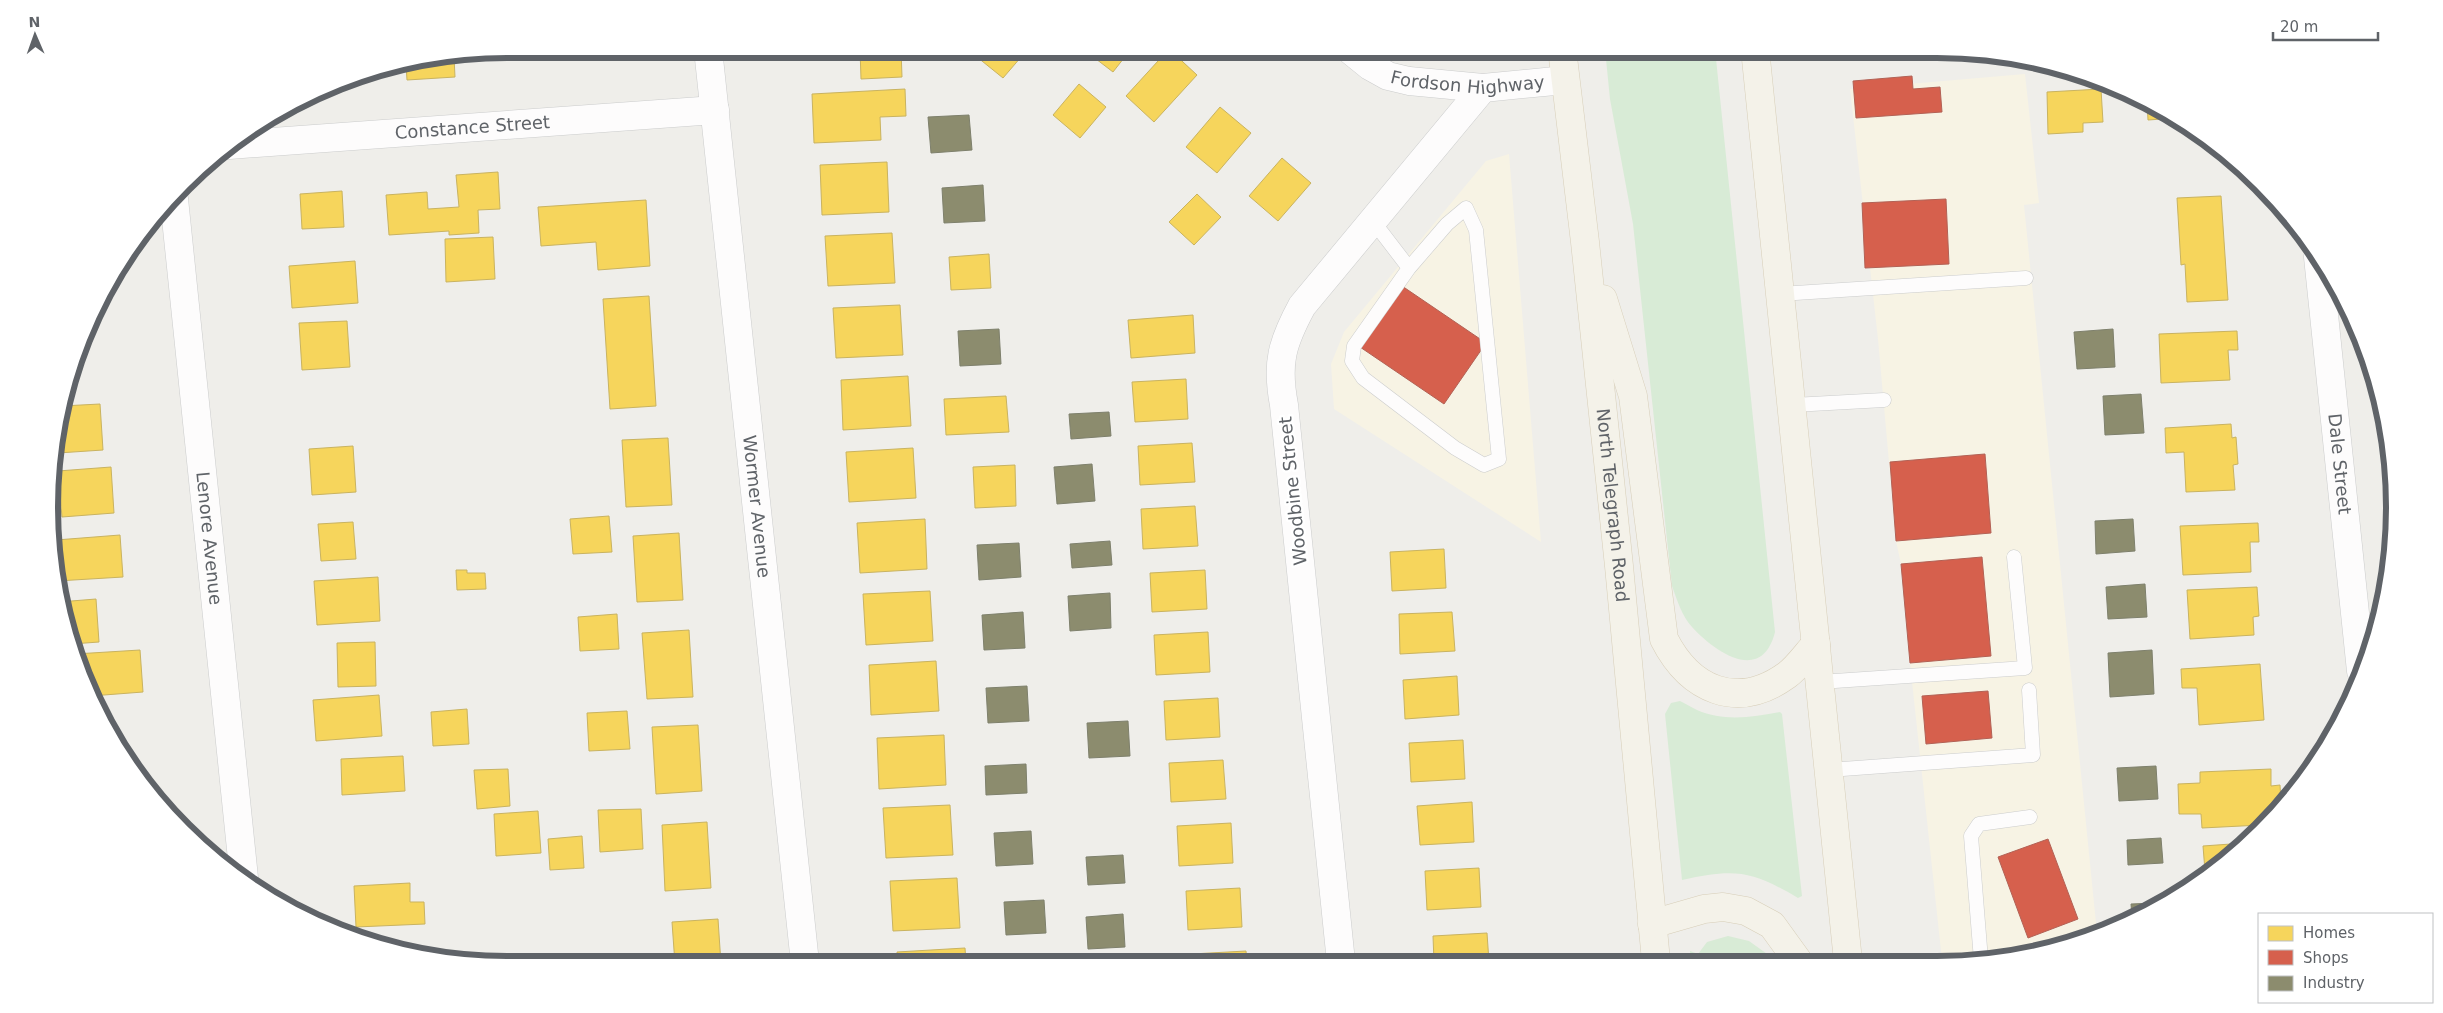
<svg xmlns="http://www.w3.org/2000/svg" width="2443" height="1013" viewBox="0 0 2443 1013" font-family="'DejaVu Sans',sans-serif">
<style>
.commercial{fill:#f7f3e4}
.green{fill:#d8ebd6}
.homes{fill:#f6d55c;stroke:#c9b360}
.shops{fill:#d6604d;stroke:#b26155}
.industry{fill:#8c8c6e;stroke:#7e806c}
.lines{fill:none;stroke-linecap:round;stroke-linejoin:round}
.lane-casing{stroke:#cbcccc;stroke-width:15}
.street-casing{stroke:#cbcccc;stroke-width:29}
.primary-casing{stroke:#d7ceb8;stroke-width:29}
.lane{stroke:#fdfcfc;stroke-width:14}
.street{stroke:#fdfcfc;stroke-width:28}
.primary{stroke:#f4f2e9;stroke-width:28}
.labels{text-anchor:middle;stroke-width:5;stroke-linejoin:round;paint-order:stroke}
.street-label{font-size:18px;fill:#5f6368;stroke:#fff}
.rim{fill:none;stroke:#5f6368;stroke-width:6}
</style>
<rect width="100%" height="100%" fill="#efeeea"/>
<!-- commercial -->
<path class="commercial" d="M 2025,74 L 2039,203 L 2024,205 L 2097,933 L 1997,960 L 1942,960 L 1910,663 L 1901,564 L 1896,541 L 1878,339 L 1850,89 Z
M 1509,154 L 1541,542 L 1334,409 L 1331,364 L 1344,332 L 1486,161 Z"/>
<!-- green -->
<path class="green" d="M 1605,49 L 1715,49 L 1775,632 C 1762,684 1716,653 1692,627 C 1682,616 1677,600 1672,586 L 1633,224 L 1610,99 Z
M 1680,701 C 1686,704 1691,707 1697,710 C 1725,722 1752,717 1780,712 L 1782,714 L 1802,896 L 1798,898 C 1752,871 1736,868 1682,880 L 1665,714 L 1671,703 Z
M 1728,936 L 1749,941 L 1777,961 L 1691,961 L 1690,951 L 1698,954 L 1707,942 Z"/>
<!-- homes -->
<path class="homes" d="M 798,49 L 843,49 L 843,54 L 798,58 Z
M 860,49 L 901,49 L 902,77 L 861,79 Z
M 984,49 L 1028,49 L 1003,78 L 977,57 Z
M 1083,49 L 1131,49 L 1113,72 Z
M 1169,49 L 1197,75 L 1154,122 L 1126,96 Z
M 454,57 L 455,77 L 407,80 L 406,65 Z
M 1079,84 L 1106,107 L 1080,138 L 1053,115 Z
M 905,89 L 906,116 L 880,117 L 881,140 L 814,143 L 812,94 Z
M 2101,89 L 2103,122 L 2083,123 L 2083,132 L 2048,134 L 2047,92 Z
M 2147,102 L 2165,110 L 2176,118 L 2148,120 Z
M 1220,107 L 1251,133 L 1217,173 L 1186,147 Z
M 1282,158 L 1311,183 L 1278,221 L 1249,196 Z
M 887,162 L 889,212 L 822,215 L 820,165 Z
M 498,172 L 500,209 L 478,210 L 479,233 L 449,235 L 449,231 L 389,235 L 386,195 L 427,192 L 428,209 L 459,207 L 456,175 Z
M 342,191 L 344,227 L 302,229 L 300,194 Z
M 1197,194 L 1221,217 L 1194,245 L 1169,222 Z
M 2221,196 L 2228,300 L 2187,302 L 2185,264 L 2181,265 L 2177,198 Z
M 646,200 L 650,266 L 598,270 L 596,242 L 541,246 L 538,207 Z
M 892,233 L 895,283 L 828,286 L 825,236 Z
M 493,237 L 495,279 L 446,282 L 445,239 Z
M 989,254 L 991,288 L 951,290 L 949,257 Z
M 355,261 L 358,303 L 292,308 L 289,266 Z
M 649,296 L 656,406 L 610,409 L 603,299 Z
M 900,305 L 903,355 L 836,358 L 833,308 Z
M 1193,315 L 1195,353 L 1131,358 L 1128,320 Z
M 347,321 L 350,367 L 302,370 L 299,323 Z
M 2237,331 L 2238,350 L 2228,350 L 2230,380 L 2161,383 L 2159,334 Z
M 908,376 L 911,426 L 843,430 L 841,380 Z
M 1186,379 L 1188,419 L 1135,422 L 1132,382 Z
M 1006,396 L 1009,432 L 946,435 L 944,399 Z
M 100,404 L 103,450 L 58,453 L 57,430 L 62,406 Z
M 2231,424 L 2232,438 L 2236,437 L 2238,464 L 2233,465 L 2235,490 L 2186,492 L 2184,452 L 2166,453 L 2165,428 Z
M 668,438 L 672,505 L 626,507 L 622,440 Z
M 1192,443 L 1195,482 L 1140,485 L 1138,446 Z
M 353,446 L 356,492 L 312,495 L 309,449 Z
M 913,448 L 916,498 L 849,502 L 846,452 Z
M 1015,465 L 1016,506 L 975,508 L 973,467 Z
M 111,467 L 114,513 L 62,517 L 58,471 Z
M 1195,506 L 1198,546 L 1143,549 L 1141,509 Z
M 609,516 L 612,552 L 573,554 L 570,519 Z
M 925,519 L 927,569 L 860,573 L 857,523 Z
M 353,522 L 356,559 L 321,561 L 318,524 Z
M 2258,523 L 2259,542 L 2250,542 L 2251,572 L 2183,575 L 2180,526 Z
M 679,533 L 683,600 L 637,602 L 633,536 Z
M 120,535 L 123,577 L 57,581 L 56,540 Z
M 1444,549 L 1446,588 L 1392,591 L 1390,552 Z
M 456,570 L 467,570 L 467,573 L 485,573 L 486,589 L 457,590 Z
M 1205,570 L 1207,609 L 1152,612 L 1150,573 Z
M 378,577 L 380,621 L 317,625 L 314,581 Z
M 2257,587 L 2259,616 L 2253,617 L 2254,635 L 2190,639 L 2187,590 Z
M 930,591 L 933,641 L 866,645 L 863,594 Z
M 96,599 L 99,642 L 72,644 L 59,602 Z
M 1452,612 L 1455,651 L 1400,654 L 1399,614 Z
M 617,614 L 619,649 L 580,651 L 578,617 Z
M 689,630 L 693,697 L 647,699 L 642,633 Z
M 1208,632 L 1210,672 L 1156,675 L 1154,635 Z
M 375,642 L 376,686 L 338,687 L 337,643 Z
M 140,650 L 143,692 L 91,696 L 83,681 L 75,654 Z
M 936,661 L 939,711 L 871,715 L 869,665 Z
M 2260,664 L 2264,720 L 2199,725 L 2197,688 L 2182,688 L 2181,669 Z
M 1457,676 L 1459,715 L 1405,719 L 1403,680 Z
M 379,695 L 382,736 L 316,741 L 313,700 Z
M 1218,698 L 1220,737 L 1166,740 L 1164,701 Z
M 467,709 L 469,744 L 433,746 L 431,712 Z
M 627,711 L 630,749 L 589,751 L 587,713 Z
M 698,725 L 702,791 L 656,794 L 652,727 Z
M 944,735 L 946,785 L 879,789 L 877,738 Z
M 1463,740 L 1465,779 L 1411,782 L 1409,743 Z
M 403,756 L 405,791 L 342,795 L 341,759 Z
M 1223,760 L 1226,799 L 1171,802 L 1169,763 Z
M 508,769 L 510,806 L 477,809 L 474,770 Z
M 2271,769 L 2271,786 L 2280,785 L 2281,802 L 2277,807 L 2273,807 L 2273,811 L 2261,825 L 2202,828 L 2201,814 L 2179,814 L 2178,784 L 2200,783 L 2200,772 Z
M 1472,802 L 1474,842 L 1420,845 L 1417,806 Z
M 950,805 L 953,855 L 886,858 L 883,808 Z
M 641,809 L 643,849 L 600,852 L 598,810 Z
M 538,811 L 541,853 L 496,856 L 494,814 Z
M 707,822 L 711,888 L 665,891 L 662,825 Z
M 1231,823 L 1233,863 L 1179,866 L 1177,826 Z
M 582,836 L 584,868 L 550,870 L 548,839 Z
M 2245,843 L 2238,851 L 2205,871 L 2203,846 Z
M 1479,868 L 1481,907 L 1427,910 L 1425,871 Z
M 957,878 L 960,928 L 893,931 L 890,881 Z
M 410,883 L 410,902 L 424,902 L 425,924 L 356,927 L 354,886 Z
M 1240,888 L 1242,927 L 1188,930 L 1186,891 Z
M 718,919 L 721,964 L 675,964 L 672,922 Z
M 1487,933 L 1489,962 L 1434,962 L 1433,936 Z
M 965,948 L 966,963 L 898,963 L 897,952 Z
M 1246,951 L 1247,962 L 1192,962 L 1192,954 Z"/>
<!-- shops -->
<path class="shops" d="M 1912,76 L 1913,89 L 1940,87 L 1942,112 L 1856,118 L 1853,81 Z
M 1946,199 L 1949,264 L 1865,268 L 1862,203 Z
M 1402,286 L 1486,343 L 1444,404 L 1360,347 Z
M 1985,454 L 1991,533 L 1896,541 L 1890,462 Z
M 1982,557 L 1991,656 L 1910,663 L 1901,564 Z
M 1988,691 L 1992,738 L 1926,744 L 1922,696 Z
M 2048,839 L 2078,919 L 2028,938 L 1998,857 Z"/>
<!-- industry -->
<path class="industry" d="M 969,115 L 972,150 L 931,153 L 928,117 Z
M 983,185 L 985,221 L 944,223 L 942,188 Z
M 999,329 L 1001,364 L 960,366 L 958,331 Z
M 2113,329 L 2115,367 L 2077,369 L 2074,332 Z
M 2141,394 L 2144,433 L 2105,435 L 2103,396 Z
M 1109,412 L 1111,436 L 1071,439 L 1069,414 Z
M 1092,464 L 1095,501 L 1057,504 L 1054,467 Z
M 2133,519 L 2135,551 L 2096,554 L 2095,521 Z
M 1110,541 L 1112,565 L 1072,568 L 1070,544 Z
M 1019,543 L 1021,577 L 979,580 L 977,545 Z
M 2145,584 L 2147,617 L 2108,619 L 2106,587 Z
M 1110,593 L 1111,628 L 1070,631 L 1068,596 Z
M 1023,612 L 1025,648 L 984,650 L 982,615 Z
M 2152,650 L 2154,694 L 2110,697 L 2108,653 Z
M 1027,686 L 1029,721 L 988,723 L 986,688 Z
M 1128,721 L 1130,756 L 1089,758 L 1087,723 Z
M 1026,764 L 1027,793 L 986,795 L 985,766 Z
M 2156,766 L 2158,799 L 2119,801 L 2117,768 Z
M 1031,831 L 1033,864 L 996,866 L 994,833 Z
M 2161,838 L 2163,863 L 2128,865 L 2127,840 Z
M 1123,855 L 1125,883 L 1088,885 L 1086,857 Z
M 1044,900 L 1046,933 L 1006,935 L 1004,902 Z
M 2155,903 L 2132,917 L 2131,904 Z
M 1123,914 L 1125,947 L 1088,949 L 1086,917 Z"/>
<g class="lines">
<defs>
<path id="lane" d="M 1373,221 L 1409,268 L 1447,224 L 1466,208 L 1476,230 L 1499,459 L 1484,465 L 1455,448 L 1363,378 L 1352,361 L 1354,346 L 1409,268
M 1780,294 L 2026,278
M 1793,405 L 1884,400
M 1820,682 L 2025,668 L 2014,557
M 1829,770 L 2033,755 L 2029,690
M 1981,960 L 1971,836 L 1979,824 L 2030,817"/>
<g id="street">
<path id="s1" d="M 708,49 L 805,963"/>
<path id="s2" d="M 1349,49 L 1370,66 L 1388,76 L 1409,81 L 1483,88 L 1565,80"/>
<path id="s3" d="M 229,145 L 715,110"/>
<path id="s4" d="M 174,199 L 244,878"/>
<path id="s5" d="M 2318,257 L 2361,671"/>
<path d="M 1341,962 L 1284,405 C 1276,363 1282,343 1302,306 L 1483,88"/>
</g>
<g id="primary">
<path id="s6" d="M 1562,49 L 1585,242 L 1619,566 L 1656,961"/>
<path d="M 1755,49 L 1848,961"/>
<path d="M 1603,299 L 1633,396 L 1664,639 C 1690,690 1737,711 1787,675 C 1798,667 1807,653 1816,644"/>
<path d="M 1652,924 L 1704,909 L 1723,907 L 1746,911 L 1772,925 L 1798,961"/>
</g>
</defs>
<!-- lane casing -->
<use href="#lane" class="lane-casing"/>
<!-- street casing -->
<use href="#street" class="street-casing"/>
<!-- primary casing -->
<use href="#primary" class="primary-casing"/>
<!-- lane -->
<use href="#lane" class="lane"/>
<!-- street -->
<use href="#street" class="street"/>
<!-- primary -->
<use href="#primary" class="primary"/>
</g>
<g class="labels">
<!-- street labels -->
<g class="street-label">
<text dy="6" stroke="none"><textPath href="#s2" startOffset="128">Fordson Highway</textPath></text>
<text dy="6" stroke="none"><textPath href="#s3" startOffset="244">Constance Street</textPath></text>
<text dy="6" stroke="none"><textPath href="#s5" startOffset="208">Dale Street</textPath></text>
<text transform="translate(1293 491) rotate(-96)" y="6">Woodbine Street</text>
<text dy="6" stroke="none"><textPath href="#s6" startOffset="459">North Telegraph Road</textPath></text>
<text dy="6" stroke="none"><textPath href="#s1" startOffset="460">Wormer Avenue</textPath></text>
<text dy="6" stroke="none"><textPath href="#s4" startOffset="341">Lenore Avenue</textPath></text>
</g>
</g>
<!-- crop -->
<path d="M0 0H2443V1013H0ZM507 58H1937A449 449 0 0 1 2386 507V507A449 449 0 0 1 1937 956H507A449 449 0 0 1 58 507V507A449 449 0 0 1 507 58Z" fill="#fff" fill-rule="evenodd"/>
<path class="rim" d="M507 58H1937A449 449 0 0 1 2386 507V507A449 449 0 0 1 1937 956H507A449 449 0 0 1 58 507V507A449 449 0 0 1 507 58Z"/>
<!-- legend -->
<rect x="2258" y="913" width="175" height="90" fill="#ffffff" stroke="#bfc1c3"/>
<rect x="2268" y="926" width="25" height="15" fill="#f6d55c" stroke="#bfc1c3"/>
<text x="2303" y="938" font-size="15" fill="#5f6368">Homes</text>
<rect x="2268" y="950" width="25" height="15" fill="#d6604d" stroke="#bfc1c3"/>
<text x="2303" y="963" font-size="15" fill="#5f6368">Shops</text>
<rect x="2268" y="976" width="25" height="15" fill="#8c8c6e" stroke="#bfc1c3"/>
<text x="2303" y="988" font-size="15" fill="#5f6368">Industry</text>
<!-- north arrow -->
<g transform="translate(35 35) rotate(358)" stroke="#ffffff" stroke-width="4" paint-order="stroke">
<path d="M0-4L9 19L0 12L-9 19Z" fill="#5f6368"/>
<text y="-8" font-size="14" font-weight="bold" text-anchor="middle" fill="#5f6368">N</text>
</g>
<!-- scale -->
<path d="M2273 32v8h105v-8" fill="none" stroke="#5f6368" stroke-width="2.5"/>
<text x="2280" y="32" font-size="15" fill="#5f6368" stroke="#ffffff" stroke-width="4" paint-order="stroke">20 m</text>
</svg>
